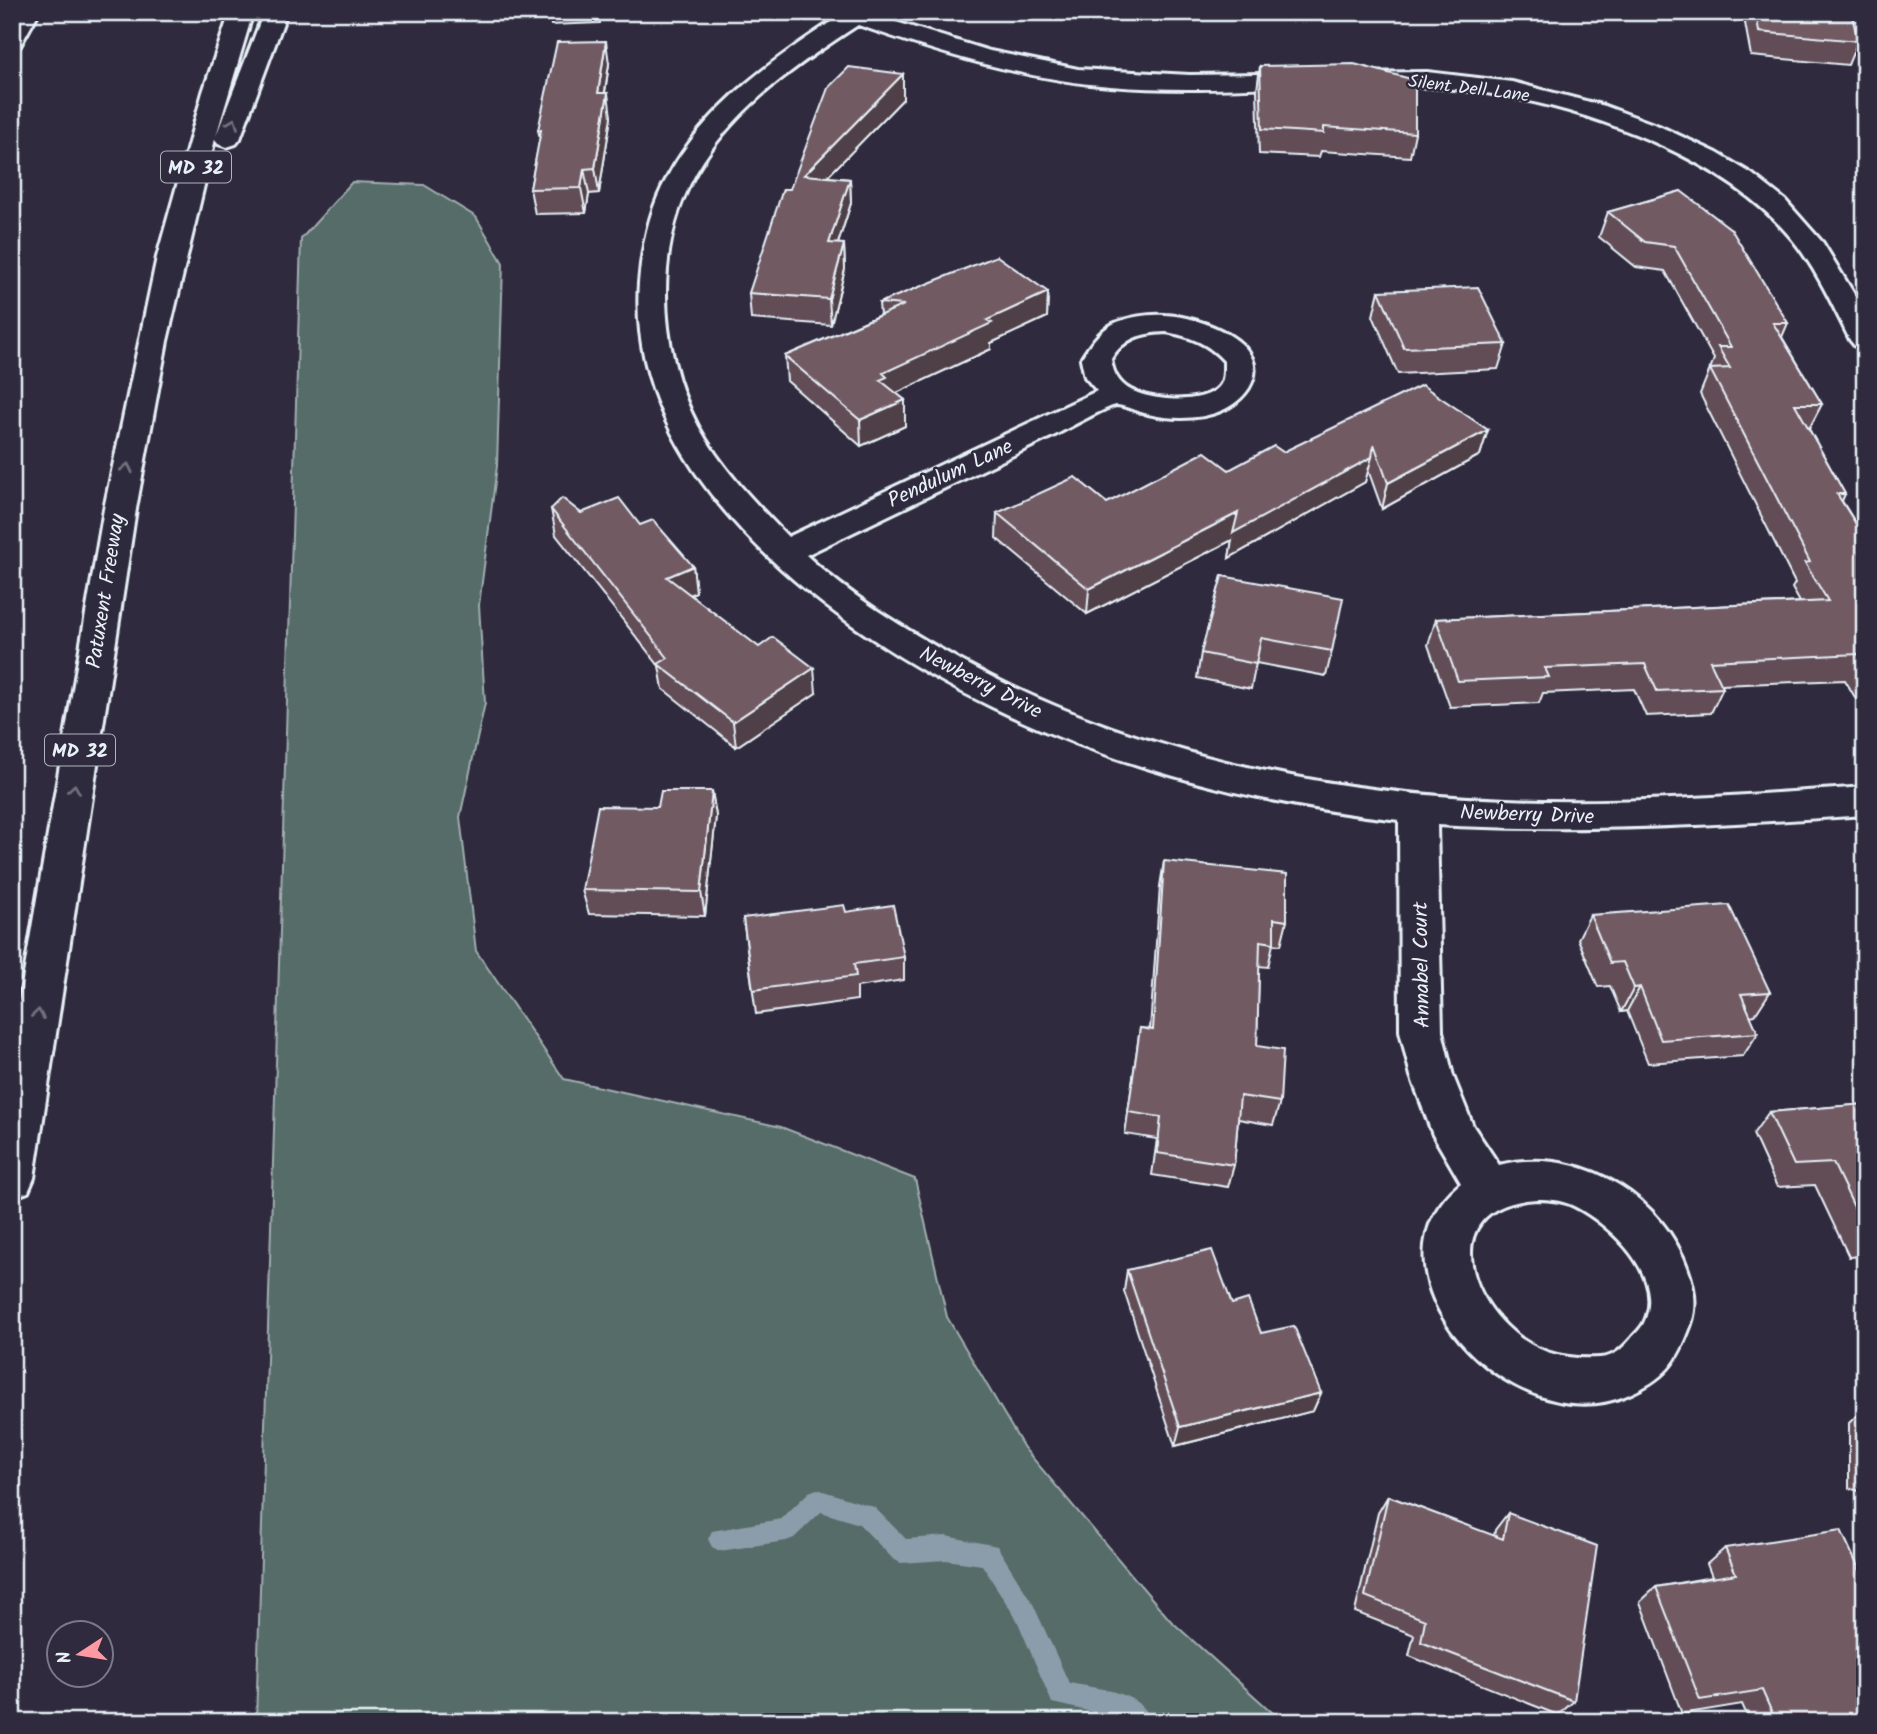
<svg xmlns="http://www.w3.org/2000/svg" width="1877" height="1734" viewBox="0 0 1877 1734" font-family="Kalam,sans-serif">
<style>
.green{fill:#576c67;stroke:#a0aeb0;stroke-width:2}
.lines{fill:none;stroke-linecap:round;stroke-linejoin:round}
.stream{fill:#8b9daa;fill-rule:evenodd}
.street-casing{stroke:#e8f1f8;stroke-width:6}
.highway-casing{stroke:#e8f1f8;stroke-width:6}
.street{fill:#2f2a3d;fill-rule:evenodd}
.highway{fill:#2f2a3d;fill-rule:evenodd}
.wall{fill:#624d56;stroke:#e8f1f8;stroke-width:2}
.shaded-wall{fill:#503f46;stroke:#e8f1f8;stroke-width:2}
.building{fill:#725a64;stroke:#e8f1f8;stroke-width:2}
.oneway{stroke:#70707e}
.labels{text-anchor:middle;stroke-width:5;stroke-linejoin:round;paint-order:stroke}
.far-street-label{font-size:18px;fill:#e8f1f8;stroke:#2f2a3d}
.shield{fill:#2f2a3d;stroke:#b0b5c0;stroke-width:2}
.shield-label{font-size:19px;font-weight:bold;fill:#e8f1f8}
.street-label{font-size:21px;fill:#e8f1f8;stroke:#2f2a3d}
</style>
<rect width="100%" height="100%" fill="#2f2a3d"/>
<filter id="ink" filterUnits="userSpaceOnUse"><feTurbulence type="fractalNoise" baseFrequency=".0143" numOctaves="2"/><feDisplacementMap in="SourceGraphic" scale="14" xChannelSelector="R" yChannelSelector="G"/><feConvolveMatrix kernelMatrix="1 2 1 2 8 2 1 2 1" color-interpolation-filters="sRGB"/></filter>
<g filter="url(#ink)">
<!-- green -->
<path class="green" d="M 352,182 L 424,185 L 476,217 L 503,263 L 497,466 L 479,605 L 485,703 L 460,817 L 476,951 L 564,1079 L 781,1127 L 915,1179 L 947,1317 L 1024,1448 L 1170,1620 L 1283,1722 L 256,1722 L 301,239 Z"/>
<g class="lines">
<!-- stream -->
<path class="stream" d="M 817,1489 L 874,1507 L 906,1539 L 946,1536 L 997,1546 L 1033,1604 L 1069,1683 C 1098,1689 1140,1690 1153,1722 L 1123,1722 L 1119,1718 L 1052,1703 L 1017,1620 L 982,1565 L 946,1560 L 901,1563 L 893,1559 L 859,1524 L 821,1512 L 794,1538 L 786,1541 L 720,1551 L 712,1547 L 708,1539 L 712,1531 L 781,1519 L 809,1492 Z"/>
<defs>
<path id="street" d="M 846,12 L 873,12 L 896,22 L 990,51 L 1078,69 L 1190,75 L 1427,72 L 1512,82 L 1605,106 L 1659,126 L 1717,153 L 1752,174 L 1785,200 L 1823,243 L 1863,309 L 1865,349 L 1855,346 L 1850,340 C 1833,306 1817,270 1793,240 C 1756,195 1706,165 1654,142 C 1583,111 1508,92 1430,87 C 1323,80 1216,95 1110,86 C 1023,79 940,53 858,25 C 801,62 742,102 703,161 C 653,236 656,347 698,426 C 721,468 755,503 788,537 L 1097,391 L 1085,377 L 1081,359 C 1090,345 1098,332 1113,324 C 1128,317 1149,314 1165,315 C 1198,316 1276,343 1249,388 C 1228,420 1182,422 1148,414 C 1139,412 1126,406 1117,405 C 1109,405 1065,430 1055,435 C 972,475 889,515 806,555 C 851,597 905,629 958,659 C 1124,751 1318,793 1507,800 C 1626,805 1746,795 1865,787 L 1865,815 C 1722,825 1580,833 1437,825 L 1442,1031 L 1453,1076 L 1473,1126 L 1499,1165 C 1572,1147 1652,1188 1683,1257 C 1692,1278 1699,1301 1691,1324 C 1677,1363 1665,1379 1627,1395 C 1514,1444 1351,1273 1461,1183 L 1433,1135 L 1411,1076 L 1400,1031 L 1399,820 C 1261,805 1117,768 992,707 C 835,631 625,479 639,283 C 642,247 649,210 667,178 C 707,104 777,57 846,12 ZM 1166,332 C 1189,336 1208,343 1224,361 C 1224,370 1225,380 1219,387 C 1202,406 1145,401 1126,387 C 1116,379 1113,371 1111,359 C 1124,338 1141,333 1166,332 ZM 1537,1199 C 1550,1199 1562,1200 1574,1206 C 1610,1224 1667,1277 1644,1323 C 1641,1329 1635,1334 1631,1339 C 1622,1349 1614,1357 1600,1358 C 1581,1359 1565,1358 1547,1352 C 1473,1326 1426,1205 1537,1199 Z"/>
<path id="highway" d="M 16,12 L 39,12 L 20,46 L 12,48 L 12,19 Z
M 230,12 L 253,12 L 216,136 L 264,12 L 287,12 L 240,139 L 236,144 L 227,147 L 218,144 L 215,139 L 167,341 L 136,509 L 34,1178 L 28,1192 L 12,1198 L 12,1044 L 104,509 L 157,257 L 203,92 Z"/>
</defs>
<!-- street casing -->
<use href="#street" class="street-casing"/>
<!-- highway casing -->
<use href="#highway" class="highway-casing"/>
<!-- street -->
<use href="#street" class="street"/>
<!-- highway -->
<use href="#highway" class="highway"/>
</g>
<!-- wall -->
<path class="wall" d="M 549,12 L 601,12 L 600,23 L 551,25 Z
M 1743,12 L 1851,12 L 1858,41 L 1848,65 L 1751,56 Z
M 609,64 L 605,93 L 611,117 L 599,193 L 589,194 L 586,213 L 535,214 L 530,189 L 540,138 L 538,130 Z
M 1260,66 L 1415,133 L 1410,157 L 1321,151 L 1319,157 L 1259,154 L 1257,90 Z
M 903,99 L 827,177 L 850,179 L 851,203 L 838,244 L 844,244 L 845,269 L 831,325 L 751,319 L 749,293 L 790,189 Z
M 1681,191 L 1788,323 L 1782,337 L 1822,404 L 1809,429 L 1845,494 L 1842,501 L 1865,538 L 1865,699 L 1856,699 L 1845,680 L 1722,685 L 1723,688 L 1711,713 L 1646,716 L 1634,689 L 1543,693 L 1539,703 L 1450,707 L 1428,645 L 1436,619 L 1800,602 L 1792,588 L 1795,583 L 1700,394 L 1714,359 L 1665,271 L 1636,267 L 1599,237 L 1608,212 Z
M 1379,291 L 1506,344 L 1498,369 L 1398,374 L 1373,316 Z
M 1048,292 L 1047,317 L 991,343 L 991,349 L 896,393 L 905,400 L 905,426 L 861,446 L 787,381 L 785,356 L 880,315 L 879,303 Z
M 1488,430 L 1480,455 L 1382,509 L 1368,470 L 1365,482 L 1229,558 L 1232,540 L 1087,614 L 996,538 L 997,513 L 1107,503 L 1229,470 L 1283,452 Z
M 551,509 L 640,525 L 693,566 L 696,592 L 690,595 L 816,693 L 736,747 L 663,689 L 659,666 L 556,535 Z
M 1222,576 L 1332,651 L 1326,676 L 1256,663 L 1251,689 L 1197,678 L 1201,653 Z
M 712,791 L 716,816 L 705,916 L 589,914 L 582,890 L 658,807 Z
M 1164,861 L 1287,921 L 1281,945 L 1273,944 L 1268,967 L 1259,966 L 1257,1046 L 1280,1102 L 1273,1125 L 1238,1119 L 1234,1165 L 1228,1187 L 1152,1175 L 1157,1139 L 1125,1134 L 1140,1028 L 1150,1029 L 1160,886 Z
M 846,912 L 904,957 L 904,980 L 857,987 L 857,1000 L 756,1014 L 743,918 Z
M 1590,915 L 1770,992 L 1755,1015 L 1750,1016 L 1758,1033 L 1743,1056 L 1648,1063 L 1627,1011 L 1621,1012 L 1610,986 L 1598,987 L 1578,939 Z
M 1865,1104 L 1865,1256 L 1849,1257 L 1815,1185 L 1777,1187 L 1753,1134 L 1769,1112 Z
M 1127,1270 L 1232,1304 L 1321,1393 L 1313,1411 L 1175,1446 L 1124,1291 Z
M 1865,1408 L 1865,1493 L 1849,1488 L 1849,1423 Z
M 1388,1496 L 1494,1536 L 1495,1530 L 1508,1513 L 1574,1701 L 1558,1715 L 1409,1656 L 1414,1635 L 1355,1612 L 1378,1513 Z
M 1725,1548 L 1865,1582 L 1865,1722 L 1750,1722 L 1742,1704 L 1682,1714 L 1640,1602 L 1656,1587 L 1712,1577 L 1707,1564 Z"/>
<!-- shaded-wall -->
<path class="shaded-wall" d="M 606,41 L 609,64 L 601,118 L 598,93 Z
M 903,74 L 903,99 L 805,200 L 804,175 Z
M 608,93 L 611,117 L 599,193 L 595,168 Z
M 584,169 L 589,194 L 586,213 L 581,188 Z
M 850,179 L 851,203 L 830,268 L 829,243 Z
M 844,244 L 845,269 L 831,325 L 829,299 Z
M 1048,292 L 1047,317 L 991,343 L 991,349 L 888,397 L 880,380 L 883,373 L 987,320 Z
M 905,400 L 905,426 L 861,446 L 860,420 Z
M 1488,430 L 1480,455 L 1382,509 L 1388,483 Z
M 1372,457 L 1365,482 L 1229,558 L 1232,540 L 1087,614 L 1089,589 L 1238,513 Z
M 693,566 L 696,592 L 671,603 L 667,577 Z
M 814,668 L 816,693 L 736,747 L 733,722 Z
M 712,791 L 716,816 L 705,916 L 701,892 Z
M 1640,987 L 1627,1011 L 1621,1012 L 1634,988 Z
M 1321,1393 L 1313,1411 L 1175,1446 L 1180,1427 Z"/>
<!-- building -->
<path class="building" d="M 1756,12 L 1851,12 L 1858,41 L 1759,32 Z
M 606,41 L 598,93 L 608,93 L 595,168 L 584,169 L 581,188 L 530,189 L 541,130 L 538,130 L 557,42 Z
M 1354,64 L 1415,80 L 1415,133 L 1324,127 L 1324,133 L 1262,129 L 1260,66 Z
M 849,67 L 903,74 L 804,175 L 850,179 L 829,243 L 844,244 L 829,299 L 749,293 L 783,189 L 790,189 L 828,88 Z
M 1681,191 L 1731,229 L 1788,323 L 1773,323 L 1822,404 L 1795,404 L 1845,494 L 1837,494 L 1865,538 L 1865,663 L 1859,654 L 1710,661 L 1723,688 L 1657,691 L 1645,664 L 1545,668 L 1549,677 L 1458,681 L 1436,619 L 1828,601 L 1805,563 L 1810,562 L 1710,369 L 1730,368 L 1718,347 L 1731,347 L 1674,246 L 1645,242 L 1608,212 Z
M 997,256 L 1048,292 L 987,320 L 992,323 L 883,373 L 887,377 L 880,380 L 905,400 L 860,420 L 785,356 L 904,305 L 879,303 Z
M 1478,287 L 1506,344 L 1404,348 L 1379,291 Z
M 1422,385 L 1488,430 L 1388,483 L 1374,444 L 1372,457 L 1233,533 L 1238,513 L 1089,589 L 997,513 L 1075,477 L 1107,503 L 1205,452 L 1229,470 L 1274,446 L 1283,452 Z
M 562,498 L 581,513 L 619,498 L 640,525 L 653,520 L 693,566 L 667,577 L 759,647 L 773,637 L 814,668 L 733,722 L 658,664 L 668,658 L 551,509 Z
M 1222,576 L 1343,598 L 1332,651 L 1261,638 L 1256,664 L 1201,653 Z
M 661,791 L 712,791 L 701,892 L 582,890 L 598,806 L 658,807 Z
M 1164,861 L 1287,874 L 1287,921 L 1274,919 L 1274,943 L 1260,941 L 1257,1046 L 1283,1050 L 1280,1102 L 1240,1096 L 1234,1165 L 1157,1153 L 1161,1117 L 1128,1112 L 1140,1028 L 1153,1030 Z
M 844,905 L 846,912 L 893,905 L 904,957 L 854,964 L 856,976 L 753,990 L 743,918 Z
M 1729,905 L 1770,992 L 1741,994 L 1758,1033 L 1661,1040 L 1640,987 L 1634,988 L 1623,962 L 1610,963 L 1590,915 Z
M 1865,1104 L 1865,1230 L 1833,1163 L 1794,1165 L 1769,1112 Z
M 1212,1250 L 1232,1304 L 1248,1299 L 1261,1333 L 1294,1326 L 1321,1393 L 1180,1427 L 1127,1270 Z
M 1388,1496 L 1503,1539 L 1508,1513 L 1597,1546 L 1574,1701 L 1421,1642 L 1425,1620 L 1365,1596 Z
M 1841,1530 L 1865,1582 L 1865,1717 L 1835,1722 L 1776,1722 L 1762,1690 L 1700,1700 L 1656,1587 L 1736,1574 L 1725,1548 Z"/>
<!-- one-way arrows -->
<defs><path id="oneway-chevron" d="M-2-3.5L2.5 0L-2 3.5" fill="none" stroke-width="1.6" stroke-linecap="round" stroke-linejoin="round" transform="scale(1.75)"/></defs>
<g class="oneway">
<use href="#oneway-chevron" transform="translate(233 123) rotate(-69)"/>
<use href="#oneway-chevron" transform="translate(127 468) rotate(-78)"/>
<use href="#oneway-chevron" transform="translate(74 789) rotate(-81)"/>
<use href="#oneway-chevron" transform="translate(38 1014) rotate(-81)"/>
</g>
</g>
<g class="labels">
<!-- far-street labels -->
<g class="far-street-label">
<text transform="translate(1469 88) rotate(7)" y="6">Silent Dell Lane</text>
</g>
<!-- shield labels -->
<g class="shield">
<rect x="161" y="151.5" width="70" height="31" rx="5"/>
<rect x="45" y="734.5" width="70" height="31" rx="5"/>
</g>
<g class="shield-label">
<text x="196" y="174">MD 32</text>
<text x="80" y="757">MD 32</text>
</g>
<!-- street labels -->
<g class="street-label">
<text transform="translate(950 473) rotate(-25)" y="7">Pendulum Lane</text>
<text transform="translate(105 591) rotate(-81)" y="7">Patuxent Freeway</text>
<text transform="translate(981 682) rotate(27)" y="7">Newberry Drive</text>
<text transform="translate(1527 814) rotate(2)" y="7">Newberry Drive</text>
<text transform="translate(1421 965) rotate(-91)" y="7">Annabel Court</text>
</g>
</g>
<!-- margin -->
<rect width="1877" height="1734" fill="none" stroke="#2f2a3d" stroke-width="42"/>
<rect x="21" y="21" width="1835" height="1692" fill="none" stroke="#e8f1f8" stroke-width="2.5" filter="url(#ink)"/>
<!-- north arrow -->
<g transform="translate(80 1654) rotate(258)"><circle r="33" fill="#2f2a3d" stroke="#797a88" stroke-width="2"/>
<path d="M0-5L12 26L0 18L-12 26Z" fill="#ff9aa2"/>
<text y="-10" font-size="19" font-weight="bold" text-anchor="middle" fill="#e8f1f8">N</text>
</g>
</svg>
